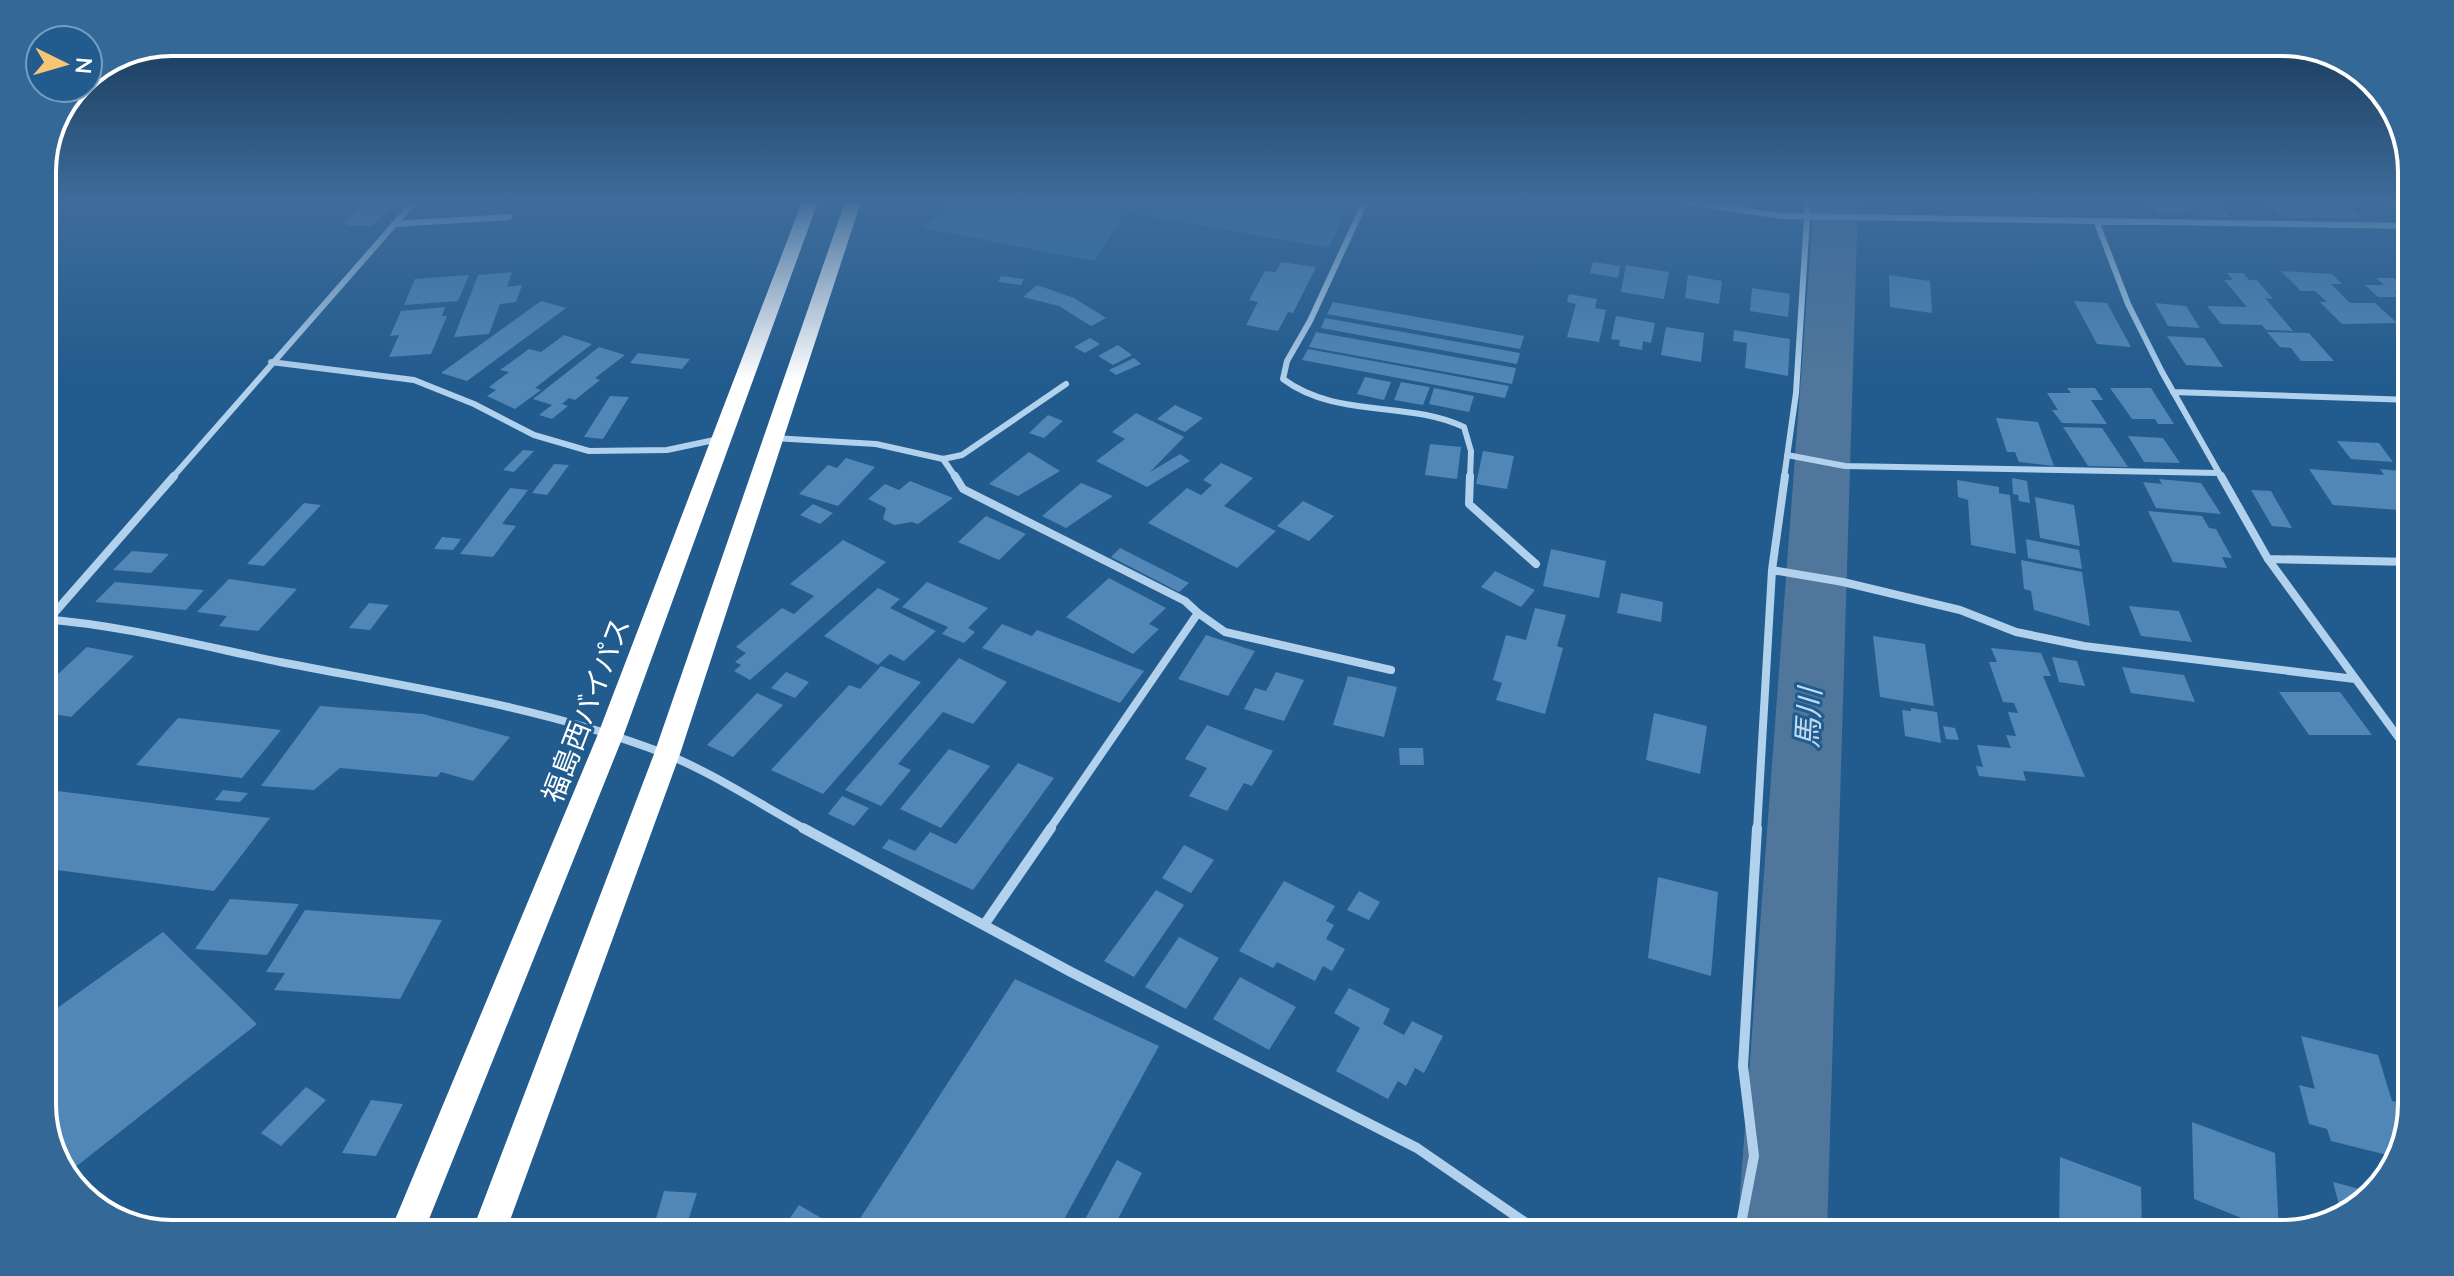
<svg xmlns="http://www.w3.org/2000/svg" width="2454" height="1276" viewBox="0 0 2454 1276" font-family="'Nunito Sans','Noto Sans JP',sans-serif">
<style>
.green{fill:#3675ab}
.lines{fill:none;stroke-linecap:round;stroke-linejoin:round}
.river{fill:#50779b;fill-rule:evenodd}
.building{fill:#5087b7}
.street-far2{stroke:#b2d1ec;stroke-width:6}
.street-far1{stroke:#b2d1ec;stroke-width:8}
.street{stroke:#b2d1ec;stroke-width:10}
.highway{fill:#fff;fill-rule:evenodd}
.labels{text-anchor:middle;stroke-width:6;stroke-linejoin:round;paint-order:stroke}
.street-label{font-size:28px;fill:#fff;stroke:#225b8e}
.water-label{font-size:30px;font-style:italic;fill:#bedbf3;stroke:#225b8e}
.rim{fill:none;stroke:#fff;stroke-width:4}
</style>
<rect width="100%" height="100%" fill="#225b8e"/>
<!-- green -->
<path class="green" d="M 950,202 L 1352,202 L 1328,248 L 1126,212 L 1094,261 L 923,228 Z"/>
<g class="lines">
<!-- river -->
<path class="river" d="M 1814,202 L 1858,202 L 1827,1234 L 1737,1234 Z"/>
</g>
<!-- building -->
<path class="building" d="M 368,202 L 396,202 L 372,226 L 345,226 L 348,223 L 343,223 Z
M 2153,202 L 2221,202 L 2226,207 L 2220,207 L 2230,217 L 2205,217 L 2195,207 L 2186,207 L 2192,213 L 2158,213 L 2150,204 L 2155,204 Z
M 2268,202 L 2351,202 L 2357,207 L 2349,207 L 2361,218 L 2283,217 Z
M 2382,202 L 2412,202 L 2412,217 L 2399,217 Z
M 1281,262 L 1316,267 L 1293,313 L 1288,312 L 1278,331 L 1246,325 L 1258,302 L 1249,300 L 1265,271 L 1276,272 Z
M 1593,262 L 1620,266 L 1618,278 L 1590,273 Z
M 1626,265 L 1669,272 L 1664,299 L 1621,292 Z
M 2281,271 L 2332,274 L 2342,284 L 2331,284 L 2350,303 L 2375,303 L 2397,323 L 2342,324 L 2320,302 L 2327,302 L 2315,291 L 2301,291 Z
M 512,272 L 507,287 L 522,285 L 516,302 L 500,304 L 489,334 L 454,337 L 478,275 Z
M 2227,273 L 2243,273 L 2249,280 L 2257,280 L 2273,299 L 2265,298 L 2293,331 L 2266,330 L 2262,325 L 2221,324 L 2207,306 L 2247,307 L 2224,280 L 2233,280 Z
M 469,275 L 458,301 L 404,305 L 415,279 Z
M 1688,275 L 1722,281 L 1719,304 L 1685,298 Z
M 1889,275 L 1930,281 L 1932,313 L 1890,307 Z
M 1001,276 L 1024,279 L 1021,285 L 998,282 Z
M 2376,278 L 2394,278 L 2409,291 L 2394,291 L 2400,297 L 2378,297 L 2365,285 L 2384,285 Z
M 1037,285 L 1074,298 L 1106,318 L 1091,326 L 1059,306 L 1023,297 Z
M 1752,288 L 1790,294 L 1788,317 L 1750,311 Z
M 1569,294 L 1597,299 L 1595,308 L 1606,310 L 1599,342 L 1567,337 L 1576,304 L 1567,302 Z
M 541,301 L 566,308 L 467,381 L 441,373 Z
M 2074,301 L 2107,303 L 2131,347 L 2097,344 Z
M 1333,302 L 1524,336 L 1520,349 L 1327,314 Z
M 2155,303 L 2186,306 L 2200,328 L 2168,326 Z
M 445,307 L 442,316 L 447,316 L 431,354 L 389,357 L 399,335 L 390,336 L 401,311 Z
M 1616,316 L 1655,323 L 1651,343 L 1643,341 L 1642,350 L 1619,346 L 1620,340 L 1611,339 Z
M 1325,318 L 1520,353 L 1517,364 L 1321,328 Z
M 1666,327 L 1704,333 L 1701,362 L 1661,355 Z
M 1734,330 L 1790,339 L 1788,376 L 1745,368 L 1747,343 L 1733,341 Z
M 1316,332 L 1516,368 L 1512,384 L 1309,347 Z
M 2267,332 L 2309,333 L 2334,361 L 2301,361 L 2291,348 L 2280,347 Z
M 564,335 L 592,344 L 535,388 L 541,390 L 515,409 L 487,396 L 496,390 L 489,387 L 509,372 L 500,370 L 529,349 L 541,352 Z
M 2167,336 L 2204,338 L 2223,367 L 2186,365 Z
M 1090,338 L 1100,344 L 1085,353 L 1074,347 Z
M 1118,345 L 1132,355 L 1113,365 L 1098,356 Z
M 599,347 L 625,355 L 595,378 L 600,380 L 575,400 L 569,398 L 562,404 L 568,406 L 552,419 L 539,415 L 552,405 L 533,399 Z
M 1308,349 L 1509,386 L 1505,398 L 1302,360 Z
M 638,353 L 690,359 L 682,369 L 630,363 Z
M 1134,358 L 1141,364 L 1116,375 L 1109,370 Z
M 1365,377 L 1391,382 L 1384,400 L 1357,394 Z
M 1401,382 L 1430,387 L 1423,405 L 1394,400 Z
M 1434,388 L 1474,396 L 1469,412 L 1429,404 Z
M 2067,388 L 2095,388 L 2103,400 L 2091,400 L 2107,424 L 2062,423 L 2052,410 L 2058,410 L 2047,393 L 2071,393 Z
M 2110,388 L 2151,388 L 2174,424 L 2158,424 L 2155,419 L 2132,419 Z
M 610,396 L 629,397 L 603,439 L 584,437 Z
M 1175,405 L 1203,418 L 1185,432 L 1157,419 Z
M 1136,413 L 1184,437 L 1150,472 L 1180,454 L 1190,461 L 1147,487 L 1096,461 L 1125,439 L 1112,432 Z
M 1048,415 L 1063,421 L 1044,438 L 1029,433 Z
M 1996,418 L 2038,422 L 2054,466 L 2019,462 L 2015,452 L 2007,452 Z
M 2063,427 L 2102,428 L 2128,467 L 2088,466 Z
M 2128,436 L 2163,438 L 2180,463 L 2144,462 Z
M 2337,441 L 2379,443 L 2393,462 L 2351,459 Z
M 1430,444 L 1461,447 L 1457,479 L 1425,475 Z
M 523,450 L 534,451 L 514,472 L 503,470 Z
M 1483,451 L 1514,456 L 1507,489 L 1476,484 Z
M 1029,452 L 1060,471 L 1018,496 L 989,484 Z
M 846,458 L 875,467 L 838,506 L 799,494 L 828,465 L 837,468 Z
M 1221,463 L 1253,478 L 1224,506 L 1276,531 L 1237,568 L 1148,523 L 1187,488 L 1201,495 L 1212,485 L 1203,480 Z
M 554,464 L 569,465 L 547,495 L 532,493 Z
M 2309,469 L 2384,475 L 2380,469 L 2410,472 L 2412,481 L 2406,480 L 2412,488 L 2412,511 L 2333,505 Z
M 2012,478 L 2027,481 L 2030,503 L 2019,501 L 2018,495 L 2013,494 Z
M 2159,479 L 2201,483 L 2221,514 L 2156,508 L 2143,482 L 2162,484 Z
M 1957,480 L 1999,487 L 1999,493 L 2010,495 L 2016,554 L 1971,545 L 1968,500 L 1958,497 Z
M 910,481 L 953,498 L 918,524 L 912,522 L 894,525 L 883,519 L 886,508 L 868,499 L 885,484 L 899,490 Z
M 1081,483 L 1113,496 L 1066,528 L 1042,516 Z
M 510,488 L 528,490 L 502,524 L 516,526 L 493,557 L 460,554 Z
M 2251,490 L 2271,491 L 2292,528 L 2272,526 Z
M 2035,497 L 2074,505 L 2080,546 L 2040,538 Z
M 1303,501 L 1334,516 L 1309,541 L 1277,526 Z
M 304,503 L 321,505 L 264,566 L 247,564 Z
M 813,504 L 833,513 L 820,524 L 800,515 Z
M 2148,511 L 2202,516 L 2209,528 L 2216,529 L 2232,558 L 2222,557 L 2227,568 L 2173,562 Z
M 986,516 L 1026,534 L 999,560 L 958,542 Z
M 442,537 L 461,539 L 453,550 L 434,549 Z
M 2026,539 L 2079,550 L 2082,569 L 2028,558 Z
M 843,540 L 886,562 L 750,680 L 734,671 L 741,665 L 735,662 L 746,653 L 736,647 L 782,608 L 794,614 L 814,596 L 790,584 Z
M 1120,548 L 1189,583 L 1179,592 L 1111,557 Z
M 1551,549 L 1606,561 L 1599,598 L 1543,586 Z
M 132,551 L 169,554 L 151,573 L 113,570 Z
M 2021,560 L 2082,572 L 2090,626 L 2034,610 L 2031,591 L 2024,589 Z
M 1495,571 L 1535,590 L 1521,607 L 1481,587 Z
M 1109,578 L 1166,608 L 1149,624 L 1159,629 L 1133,654 L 1066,617 Z
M 229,579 L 297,589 L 258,631 L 219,626 L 227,616 L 197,612 Z
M 115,582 L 204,590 L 186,610 L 95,602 Z
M 927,582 L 988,608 L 968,628 L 975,632 L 964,643 L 942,634 L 948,627 L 902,607 Z
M 878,588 L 900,599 L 890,608 L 936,631 L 904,661 L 890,654 L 878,665 L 824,636 Z
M 1621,593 L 1663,602 L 1661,622 L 1617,613 Z
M 369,603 L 389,605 L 370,630 L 349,628 Z
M 2129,606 L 2179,611 L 2192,642 L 2141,636 Z
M 1535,608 L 1566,615 L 1557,646 L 1563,648 L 1545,714 L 1496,700 L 1502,683 L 1493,680 L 1506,635 L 1526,640 Z
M 1002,624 L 1032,636 L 1037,630 L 1144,671 L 1120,703 L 982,648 Z
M 1206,635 L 1255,651 L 1228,696 L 1178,679 Z
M 1873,636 L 1925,644 L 1934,706 L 1880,697 Z
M 87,647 L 134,656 L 71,717 L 42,712 L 42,689 Z
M 1991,648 L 2041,653 L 2051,676 L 2043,676 L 2085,777 L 2023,771 L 2026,781 L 1979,776 L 1976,766 L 1983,767 L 1977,745 L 2011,748 L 2006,735 L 2016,736 L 2008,712 L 2018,713 L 2014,703 L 2003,702 L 1989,662 L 1997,662 Z
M 2052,657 L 2077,661 L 2085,686 L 2059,682 Z
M 959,658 L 1007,682 L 973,724 L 943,712 L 898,764 L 911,770 L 881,806 L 845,790 Z
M 881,666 L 921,682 L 823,794 L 771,770 L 849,685 L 860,689 Z
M 2122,667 L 2184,675 L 2195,702 L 2131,693 Z
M 786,672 L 809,682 L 795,698 L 771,688 Z
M 1276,672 L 1304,680 L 1284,721 L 1244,709 L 1255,688 L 1266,691 Z
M 1348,676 L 1397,687 L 1384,737 L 1333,725 Z
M 2279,692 L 2340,692 L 2372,735 L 2309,735 Z
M 757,693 L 783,705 L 733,757 L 707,745 Z
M 320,706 L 423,714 L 510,737 L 473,781 L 441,772 L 437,777 L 340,768 L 314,790 L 261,786 Z
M 1911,708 L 1937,712 L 1941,743 L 1905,736 L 1902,710 L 1911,711 Z
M 1654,713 L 1707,726 L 1700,774 L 1646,760 Z
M 178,718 L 281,730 L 242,778 L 136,765 Z
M 1207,725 L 1273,751 L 1252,786 L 1244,783 L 1227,811 L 1189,796 L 1207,768 L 1185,759 Z
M 1943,726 L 1955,728 L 1959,740 L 1946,739 Z
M 1399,748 L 1423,748 L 1424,765 L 1400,765 Z
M 949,749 L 990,766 L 941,828 L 900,809 Z
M 1018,763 L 1054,778 L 973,890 L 882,848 L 889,839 L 915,851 L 930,832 L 956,844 Z
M 42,789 L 270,818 L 214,891 L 42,868 Z
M 223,790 L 248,793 L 240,802 L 215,800 Z
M 842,796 L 869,808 L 854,826 L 828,814 Z
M 1184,845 L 1214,860 L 1191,893 L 1162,878 Z
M 1658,877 L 1718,892 L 1711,976 L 1648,958 Z
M 1284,881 L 1335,906 L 1326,921 L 1334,925 L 1326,939 L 1345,949 L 1332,971 L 1323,966 L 1315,981 L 1277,962 L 1273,968 L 1239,951 Z
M 1156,890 L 1184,905 L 1134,977 L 1104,961 Z
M 1359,891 L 1380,902 L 1369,920 L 1347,910 Z
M 230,899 L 299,904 L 267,955 L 195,949 Z
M 305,910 L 442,920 L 400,999 L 274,990 L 285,973 L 266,972 Z
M 163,932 L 257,1024 L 64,1176 L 42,1113 L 42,1019 Z
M 1179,937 L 1219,958 L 1186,1009 L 1145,987 Z
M 1240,977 L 1296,1007 L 1269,1050 L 1213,1019 Z
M 1015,979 L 1159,1046 L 1056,1234 L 850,1234 Z
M 1349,988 L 1390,1009 L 1383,1024 L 1404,1035 L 1412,1021 L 1443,1036 L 1424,1073 L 1415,1068 L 1406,1086 L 1398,1081 L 1388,1099 L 1336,1071 L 1360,1028 L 1334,1013 Z
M 2301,1036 L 2378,1055 L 2392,1101 L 2397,1102 L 2406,1130 L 2399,1158 L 2331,1141 L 2327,1129 L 2309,1124 L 2299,1085 L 2315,1089 Z
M 306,1087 L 326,1100 L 281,1146 L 261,1133 Z
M 371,1100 L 403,1104 L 376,1156 L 342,1153 Z
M 2192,1122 L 2275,1153 L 2279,1233 L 2194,1199 Z
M 2060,1157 L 2141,1187 L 2142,1234 L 2059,1234 Z
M 1117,1160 L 1142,1173 L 1110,1234 L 1077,1234 Z
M 2333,1182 L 2371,1192 L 2354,1212 L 2342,1216 Z
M 664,1191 L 697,1193 L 687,1224 L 655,1222 Z
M 799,1205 L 823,1219 L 813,1234 L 779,1234 Z"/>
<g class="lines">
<!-- street-far2 -->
<path class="street-far2" d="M 1365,202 L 1310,321 L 1287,361 L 1283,379 C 1337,419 1406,400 1464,427 L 1471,451 L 1470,478
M 1689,202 L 1782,216 L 2412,226
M 2097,223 L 2128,304 L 2162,372 L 2222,478
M 394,224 L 509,217
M 271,362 L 414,380 L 474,404 L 534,435 L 589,451 L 667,450 L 719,439
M 2173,392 L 2412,400
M 773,438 L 876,444 L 943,459 L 962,455 L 1066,384
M 1787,455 L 1845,466 L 2219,473
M 943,459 L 956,478
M 172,478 L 414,202
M 1784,478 L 1796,393 L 1808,202"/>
<!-- street-far1 -->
<path class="street-far1" d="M 955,476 L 963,489 L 1185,601 L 1198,613
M 1470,476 L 1469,504 L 1536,564
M 2221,476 L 2268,559 L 2412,756
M 2268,559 L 2412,562
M 1772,570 L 1843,582 L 1960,610 L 2016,632 L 2084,646 L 2355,679
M 42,619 C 122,625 202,646 280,662 C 408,687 541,706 663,753 C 708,770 763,806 807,830
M 42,627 L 174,476
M 1049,830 L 1198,613 L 1225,632 L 1391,670
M 1757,830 L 1772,570 L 1785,476"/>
<!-- street -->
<path class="street" d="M 803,828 L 1071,972 L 1417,1148 L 1542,1234
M 984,925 L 1051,828
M 1739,1234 L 1754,1156 L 1743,1066 L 1757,828"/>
<!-- highway -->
<path class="highway" d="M 802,202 L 818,202 L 624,734 L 423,1234 L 389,1234 L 598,734 Z
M 845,202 L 861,202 L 680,754 L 505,1234 L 471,1234 L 654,754 Z"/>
</g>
<!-- sky -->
<linearGradient id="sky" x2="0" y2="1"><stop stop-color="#13324e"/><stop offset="0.53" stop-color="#3e6c9b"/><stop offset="1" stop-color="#3e6c9b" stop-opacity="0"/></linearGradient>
<rect width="2454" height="380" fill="url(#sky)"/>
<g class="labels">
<!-- street labels -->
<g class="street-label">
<text transform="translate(586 710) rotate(-69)" y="10">福島西バイパス</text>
</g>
<!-- water labels -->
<g class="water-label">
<text transform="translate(1809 718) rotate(-87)" y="10">馬川</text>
</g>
</g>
<!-- crop -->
<path d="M0 0H2454V1276H0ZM172 56H2282A116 116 0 0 1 2398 172V1104A116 116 0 0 1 2282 1220H172A116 116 0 0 1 56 1104V172A116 116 0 0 1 172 56Z" fill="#346897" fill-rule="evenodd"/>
<path class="rim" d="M172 56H2282A116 116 0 0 1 2398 172V1104A116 116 0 0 1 2282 1220H172A116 116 0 0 1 56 1104V172A116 116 0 0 1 172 56Z"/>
<!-- north arrow -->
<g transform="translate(64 64) rotate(95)"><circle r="38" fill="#225b8e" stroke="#7a9dbb" stroke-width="2"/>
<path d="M0-6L14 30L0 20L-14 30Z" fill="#f7c674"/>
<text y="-12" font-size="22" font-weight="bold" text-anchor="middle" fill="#ffffff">N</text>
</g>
</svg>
